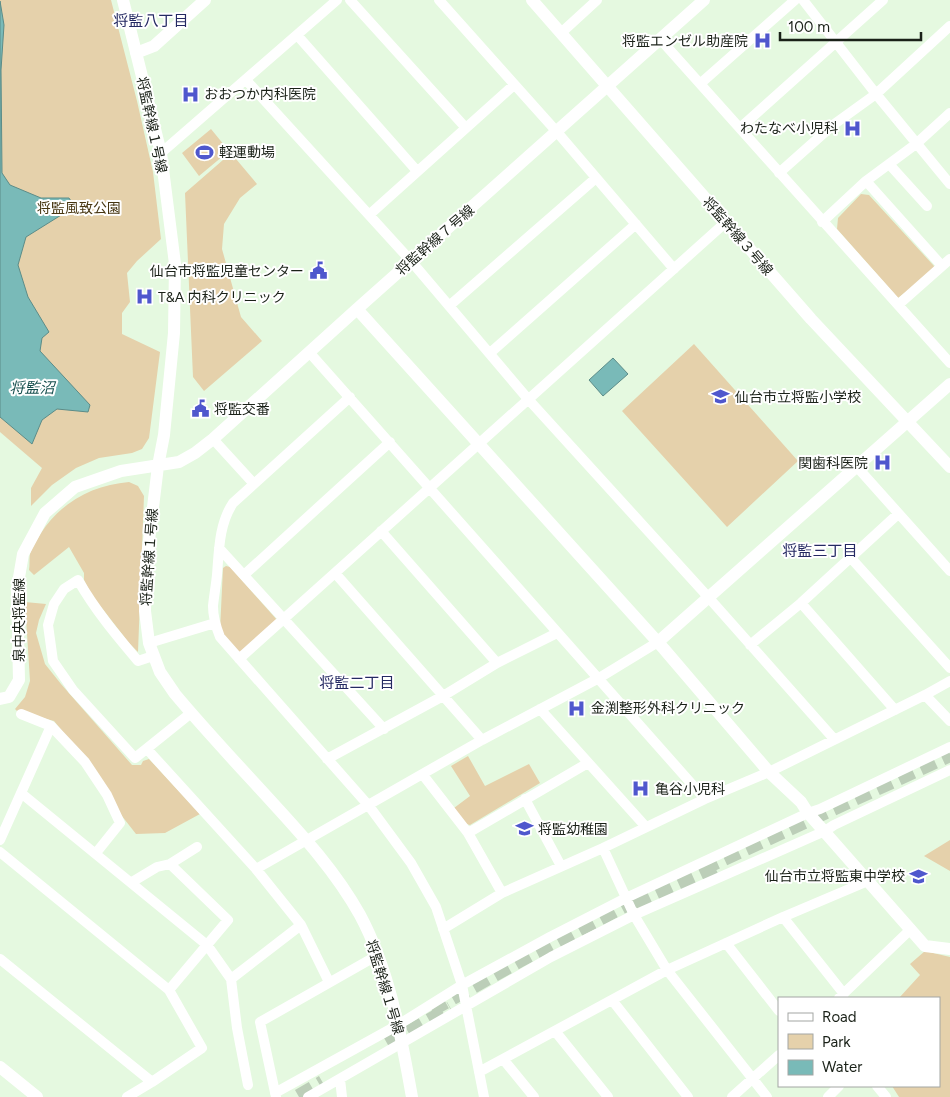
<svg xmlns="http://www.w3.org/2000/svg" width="950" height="1097" viewBox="0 0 950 1097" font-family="Figtree,'Noto Sans JP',sans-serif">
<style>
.green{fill:#e5d1ab}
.water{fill:#79bab8;stroke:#5c8c88}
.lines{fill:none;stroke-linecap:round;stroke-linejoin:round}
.primary-tunnel{stroke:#bcceb8;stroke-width:16;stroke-dasharray:16 8;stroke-linecap:butt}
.minor{stroke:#fff;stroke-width:10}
.tertiary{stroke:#fff;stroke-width:12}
.labels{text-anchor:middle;stroke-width:4;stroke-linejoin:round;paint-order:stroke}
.poi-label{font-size:14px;fill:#1a2118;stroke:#fff;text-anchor:start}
.street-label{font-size:14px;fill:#1a2118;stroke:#fff}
.park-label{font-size:14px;fill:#463510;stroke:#fff}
.neighbourhood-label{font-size:15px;fill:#242962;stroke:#fff}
.water-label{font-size:15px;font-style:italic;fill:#164f4e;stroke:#fff}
</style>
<rect width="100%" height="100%" fill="#e5f9e0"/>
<!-- green -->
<path class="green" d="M 0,0 L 111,0 L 137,101 L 153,172 L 161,239 L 137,261 L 127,273 L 130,302 L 122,313 L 122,334 L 160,352 L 149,438 L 142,449 L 132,453 L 99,458 L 76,468 L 52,485 L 31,506 L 31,488 L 42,468 L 0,432 Z
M 211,129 L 229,151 L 199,176 L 182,153 Z
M 231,153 L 257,184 L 240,198 L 224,224 L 222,249 L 241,317 L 262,341 L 204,391 L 193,377 L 185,193 Z
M 861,194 L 869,195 L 934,266 L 933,271 L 898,298 L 837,229 L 838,218 Z
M 694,344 L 798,461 L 727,527 L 622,411 Z
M 129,482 L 138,486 L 144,496 L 138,652 L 129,643 L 91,594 L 84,580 L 84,573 L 69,547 L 34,575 L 29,570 C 30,565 29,559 30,554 C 32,547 37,540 41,533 C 61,502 93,485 129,482 Z
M 226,566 L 230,567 L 278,621 L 242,652 L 237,653 L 220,630 L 223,568 Z
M 25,602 L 46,604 L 39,620 L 36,633 L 45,664 L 61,684 L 132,765 L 141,765 L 143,761 L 149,759 L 200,814 L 165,833 L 136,834 L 118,811 L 92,767 L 54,721 L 17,711 L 15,709 L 25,697 L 30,681 Z
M 468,756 L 485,786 L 529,764 L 540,783 L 470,825 L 466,824 L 454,808 L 470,796 L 451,766 Z
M 950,840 L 950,871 L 924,856 Z
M 925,951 L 950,957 L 950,1097 L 899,1097 L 892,1086 L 939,1086 L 939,998 L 899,998 L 920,975 L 910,964 Z"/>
<!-- water -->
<path class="water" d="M 0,1 L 4,25 L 1,70 L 2,173 L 10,185 L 41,198 L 69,198 L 73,204 L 66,212 L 26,237 L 18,265 L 28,297 L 49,332 L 42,338 L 40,351 L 90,405 L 88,412 L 57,409 L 42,420 L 32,444 L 0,417 Z
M 613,358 L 628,374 L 603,396 L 589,380 Z"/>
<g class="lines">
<!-- primary-tunnel -->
<path class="primary-tunnel" d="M 702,868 L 950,754
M 636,906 L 716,869
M 431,1009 L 519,960 L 643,895
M 388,1045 L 451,1009
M 299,1097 L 323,1083"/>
<!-- minor -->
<path class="minor" d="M 350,0 L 465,127
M 439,0 L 557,132 L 674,269
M 803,0 L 876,94 L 950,184
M 561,33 L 597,0
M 297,35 L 417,171
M 660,39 L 950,363
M 246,80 L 411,261 L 528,399 L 709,598 L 834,739
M 701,83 L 795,0
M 740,128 L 883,0
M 161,153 L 337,0
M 889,164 L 927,206
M 779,173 L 833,125 L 876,94 L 950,26
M 866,181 L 942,266
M 369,215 L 514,85
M 822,222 L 866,181 L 916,144 L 950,113
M 898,305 L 950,259
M 449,306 L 596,178
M 309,352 L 705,799
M 490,353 L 636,224
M 350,397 L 233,503 C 219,524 219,550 217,575 C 216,585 214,596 213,606 C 213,617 216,627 220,637 L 369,806 L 411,863 L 436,907 L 462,985 L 484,1097
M 213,439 L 254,484
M 857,467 L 950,571
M 381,531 L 497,663
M 219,548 L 384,729
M 850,557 L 950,668
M 335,573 L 482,740
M 244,575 L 390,442
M 801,603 L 895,710
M 149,643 L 215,623
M 750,645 L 801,603 L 898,514
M 153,656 L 138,661 C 116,635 95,610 78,580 L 64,589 L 54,604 L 48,625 L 53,661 L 73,690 L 135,758 L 191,713
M 239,659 L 726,222
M 925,695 L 950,721
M 540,709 L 646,827
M 21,714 L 51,726 L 85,762 L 107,795 L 120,823 L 96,853
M 147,749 L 256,869
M 327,759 L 443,696 L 497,663 L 557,633
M 423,775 L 468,833 L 502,893
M 21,793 L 207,945 L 231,979
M 525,799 L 561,866
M 468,833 L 588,763
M 0,840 L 51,726
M 603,848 L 634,915 L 667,970 L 767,1097
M 0,852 L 169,990 L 228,920 L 170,864
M 132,882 L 157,867 L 170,864 L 197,847
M 783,917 L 844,994
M 443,929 L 502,893 L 603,848 L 705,799 L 769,772 L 925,695 L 950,681
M 726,943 L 779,1011
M 0,959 L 152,1082
M 329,982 L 301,925 L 256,869 L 482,740 L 599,678 L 658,642
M 839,998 L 911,929
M 612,1000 L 688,1097
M 555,1031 L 608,1097
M 503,1059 L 534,1097
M 479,1072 L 667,970 L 783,917 L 868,881
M 340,1079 L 342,1097
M 248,1085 L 237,1028 L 231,979 L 301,925
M 877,1086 L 886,1097
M 275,1093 L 398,1025 L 462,985 L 550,937 L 626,898 L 808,813 L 820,809 L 950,747
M 127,1097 L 152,1082 L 202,1048 L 169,990
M 276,1097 L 260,1022 L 378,955
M 308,1097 L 551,957 L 634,915 L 825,831 L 834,825 L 950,770
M 732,1097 L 779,1055
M 828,1097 L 839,1086"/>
<!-- tertiary -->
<path class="tertiary" d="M 123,0 L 161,153 L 175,264 L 174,333 L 164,435 L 158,466 L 146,565 L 145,611 L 149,643 L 160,672 L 175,694 C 206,731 239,766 271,801 C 304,837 336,872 360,915 C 390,971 401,1036 412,1097
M 532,0 L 811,319 L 950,467
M 136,53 L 154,46 L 205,0
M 357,309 L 664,649 L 769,772 L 801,802 L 808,813 L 925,946 L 950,949
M 658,642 L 950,384
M 0,699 L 9,697 L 19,680 L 17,589 L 23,554 L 45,513 L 75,487 L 121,471 L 179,462 L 195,453 L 213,439 L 357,309 L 704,0
M 0,1067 L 37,1097"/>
</g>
<!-- icons -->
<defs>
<symbol id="hospital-bare" viewBox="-9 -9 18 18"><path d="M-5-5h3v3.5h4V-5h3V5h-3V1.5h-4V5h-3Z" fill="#4f57cd" stroke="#fff" stroke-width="2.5" paint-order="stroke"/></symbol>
<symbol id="stadium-bare" viewBox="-9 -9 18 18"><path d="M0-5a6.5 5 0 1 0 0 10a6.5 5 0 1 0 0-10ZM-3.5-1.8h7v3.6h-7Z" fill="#4f57cd" stroke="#fff" stroke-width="2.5" paint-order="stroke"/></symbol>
<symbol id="civic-bare" viewBox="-9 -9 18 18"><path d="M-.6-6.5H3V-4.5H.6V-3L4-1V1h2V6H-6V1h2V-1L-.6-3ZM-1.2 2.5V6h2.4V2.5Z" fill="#4f57cd" stroke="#fff" stroke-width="2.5" paint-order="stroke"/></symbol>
<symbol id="school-bare" viewBox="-9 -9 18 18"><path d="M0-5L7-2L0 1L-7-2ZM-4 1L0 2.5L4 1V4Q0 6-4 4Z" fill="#4f57cd" stroke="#fff" stroke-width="2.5" paint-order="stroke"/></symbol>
</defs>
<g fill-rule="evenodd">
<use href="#hospital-bare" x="750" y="28" width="25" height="25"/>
<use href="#hospital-bare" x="178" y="82" width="25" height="25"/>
<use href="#hospital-bare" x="840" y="116" width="25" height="25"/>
<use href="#stadium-bare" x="192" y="140" width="25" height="25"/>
<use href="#civic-bare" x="306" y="258" width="25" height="25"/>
<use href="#hospital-bare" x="132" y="284" width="25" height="25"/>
<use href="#school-bare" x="708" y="384" width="25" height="25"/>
<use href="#civic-bare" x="188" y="396" width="25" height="25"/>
<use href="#hospital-bare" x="870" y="450" width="25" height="25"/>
<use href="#hospital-bare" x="564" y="696" width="25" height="25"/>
<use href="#hospital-bare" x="628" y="776" width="25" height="25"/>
<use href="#school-bare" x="512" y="816" width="25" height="25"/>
<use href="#school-bare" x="906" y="864" width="25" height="25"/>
</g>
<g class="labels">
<!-- poi labels -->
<g class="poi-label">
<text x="748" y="46" text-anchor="end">将監エンゼル助産院</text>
<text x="204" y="99">おおつか内科医院</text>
<text x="838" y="133" text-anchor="end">わたなべ小児科</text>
<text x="219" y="157">軽運動場</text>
<text x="304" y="276" text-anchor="end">仙台市将監児童センター</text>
<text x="158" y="302">T&amp;A 内科クリニック</text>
<text x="735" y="402">仙台市立将監小学校</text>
<text x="214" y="414">将監交番</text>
<text x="868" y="468" text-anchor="end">関歯科医院</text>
<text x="591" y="713">金渕整形外科クリニック</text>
<text x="655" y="794">亀谷小児科</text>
<text x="538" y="834">将監幼稚園</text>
<text x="905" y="881" text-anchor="end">仙台市立将監東中学校</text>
</g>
<!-- street labels -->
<g class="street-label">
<text transform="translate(152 125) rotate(78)" y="5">将監幹線１号線</text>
<text transform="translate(738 236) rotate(49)" y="5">将監幹線３号線</text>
<text transform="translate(435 240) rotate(-41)" y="5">将監幹線７号線</text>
<text transform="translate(149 557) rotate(-86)" y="5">将監幹線１号線</text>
<text transform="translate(19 620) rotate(-90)" y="5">泉中央将監線</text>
<text transform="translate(385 987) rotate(73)" y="5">将監幹線１号線</text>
</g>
<!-- park labels -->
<g class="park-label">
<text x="79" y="213">将監風致公園</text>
</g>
<!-- neighbourhood labels -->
<g class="neighbourhood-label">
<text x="151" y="26">将監八丁目</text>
<text x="820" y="556">将監三丁目</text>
<text x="357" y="688">将監二丁目</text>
</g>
<!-- water labels -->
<g class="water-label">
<text x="32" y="393">将監沼</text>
</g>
</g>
<!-- legend -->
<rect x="778" y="997" width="162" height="90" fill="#ffffff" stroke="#a3a6a3"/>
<rect x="788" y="1013" width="25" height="8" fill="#ffffff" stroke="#a3a6a3"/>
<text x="822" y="1022" font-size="15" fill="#1a2118">Road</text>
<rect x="788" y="1034" width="25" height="15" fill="#e5d1ab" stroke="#a3a6a3"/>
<text x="822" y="1047" font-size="15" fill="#1a2118">Park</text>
<rect x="788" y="1060" width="25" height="15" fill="#79bab8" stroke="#a3a6a3"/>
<text x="822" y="1072" font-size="15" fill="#1a2118">Water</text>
<!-- scale -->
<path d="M780 32v8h141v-8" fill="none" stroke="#1a2118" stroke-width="2.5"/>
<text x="788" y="32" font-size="15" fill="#1a2118" stroke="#ffffff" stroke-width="4" paint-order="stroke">100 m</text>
</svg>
